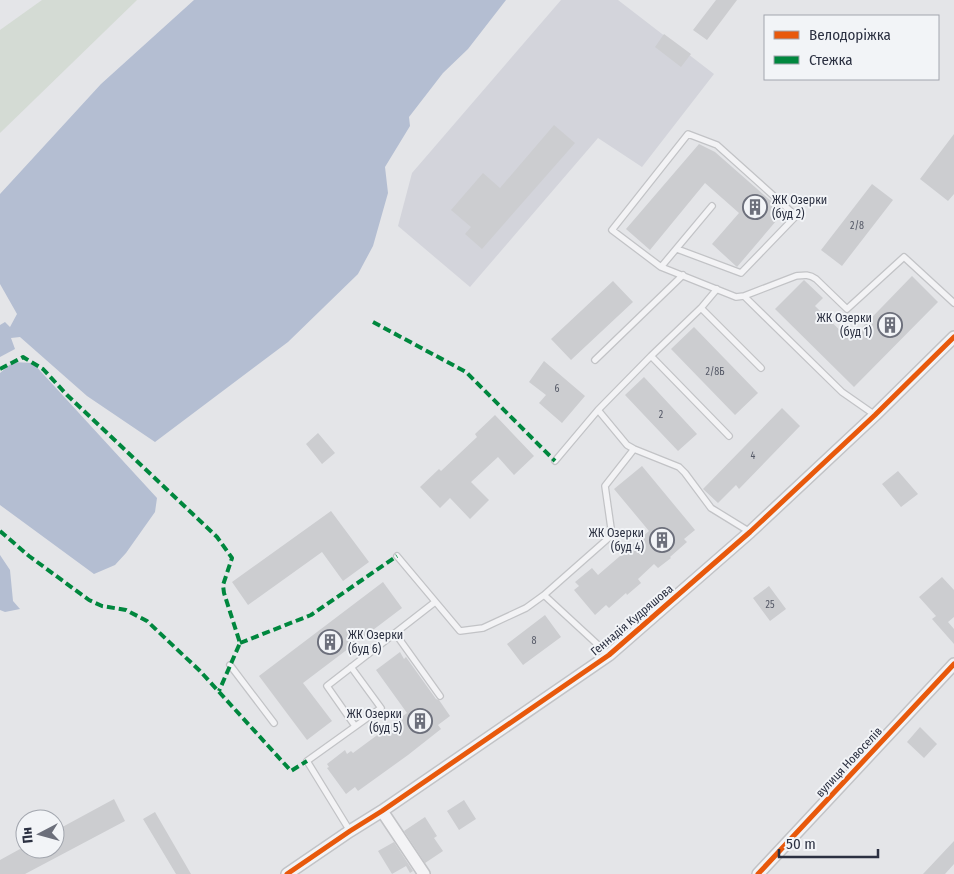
<svg xmlns="http://www.w3.org/2000/svg" width="954" height="874" viewBox="0 0 954 874" font-family="'Fira Sans Condensed',sans-serif">
<style>
.built{fill:#d3d4db}
.green{fill:#d4dbd4}
.water{fill:#b4bed2}
.building{fill:#cccdd0}
.lines{fill:none;stroke-linecap:round;stroke-linejoin:round}
.service-casing{stroke:#c2c3c6;stroke-width:8}
.minor-casing{stroke:#c2c3c6;stroke-width:14}
.service{stroke:#f3f3f5;stroke-width:5.5}
.minor{stroke:#f3f3f5;stroke-width:11}
.quiet{stroke:#00873e;stroke-width:4;stroke-dasharray:8 4;stroke-linecap:butt}
.cycleway-casing{stroke:#f2f4f7;stroke-width:8}
.cycleway{stroke:#e8590c;stroke-width:5}
.labels{text-anchor:middle;stroke-width:4;stroke-linejoin:round;paint-order:stroke}
.number-label{font-size:10px;fill:#545866}
.poi-label{font-size:12px;fill:#2b3041;stroke:#f2f4f7;text-anchor:end}
.street-label{font-size:12px;fill:#2b3041;stroke:#f2f4f7}
</style>
<rect width="100%" height="100%" fill="#e4e5e8"/>
<!-- built -->
<path class="built" d="M 561,0 L 618,0 L 714,74 L 642,167 L 598,138 L 470,287 L 398,226 L 412,173 Z"/>
<!-- green -->
<path class="green" d="M 42,0 L 137,0 L 0,133 L 0,30 Z"/>
<!-- water -->
<path class="water" d="M 194,0 L 506,0 L 468,49 L 443,73 L 409,117 L 410,126 L 385,167 L 388,193 L 373,246 L 358,274 L 288,342 L 155,442 L 87,396 L 20,337 L 11,338 L 15,349 L 0,357 L 0,325 L 5,322 L 10,327 L 17,314 L 0,284 L 0,194 L 101,84 Z
M 13,362 L 33,363 L 157,498 L 155,512 L 126,553 L 115,565 L 94,574 L 0,505 L 0,373 Z
M 0,555 L 10,570 L 13,601 L 20,609 L 5,612 L 0,610 Z"/>
<!-- building -->
<path class="building" d="M 716,0 L 737,0 L 707,40 L 693,30 Z
M 664,34 L 691,54 L 681,67 L 655,47 Z
M 554,125 L 575,143 L 482,249 L 465,234 L 471,227 L 451,210 L 483,173 L 500,188 Z
M 954,134 L 954,194 L 948,201 L 920,179 Z
M 699,144 L 715,152 L 772,202 L 782,214 L 737,267 L 712,244 L 739,213 L 705,183 L 650,250 L 626,229 Z
M 872,184 L 893,200 L 842,266 L 821,250 Z
M 912,276 L 938,302 L 854,387 L 775,309 L 804,280 L 823,298 L 815,306 L 850,340 Z
M 613,281 L 633,302 L 571,360 L 551,339 Z
M 694,327 L 758,393 L 735,415 L 671,349 Z
M 544,361 L 585,396 L 562,423 L 539,403 L 546,395 L 529,382 Z
M 644,377 L 697,434 L 678,451 L 625,395 Z
M 782,408 L 800,426 L 739,489 L 736,485 L 718,503 L 703,489 Z
M 495,415 L 534,456 L 514,475 L 498,457 L 471,482 L 489,500 L 470,519 L 450,498 L 440,508 L 420,487 L 439,469 L 441,471 L 477,437 L 475,434 Z
M 318,433 L 335,453 L 322,464 L 306,444 Z
M 642,466 L 695,530 L 684,539 L 687,542 L 670,557 L 671,558 L 658,568 L 654,564 L 638,579 L 641,583 L 627,595 L 626,593 L 609,608 L 606,605 L 595,615 L 574,590 L 579,586 L 575,582 L 592,568 L 598,575 L 649,531 L 614,489 Z
M 898,471 L 918,494 L 901,507 L 882,484 Z
M 331,511 L 369,562 L 343,581 L 322,552 L 248,605 L 232,582 Z
M 942,577 L 954,590 L 954,617 L 948,622 L 954,629 L 954,644 L 932,619 L 936,616 L 919,597 Z
M 383,582 L 402,608 L 303,683 L 332,721 L 307,740 L 259,676 Z
M 769,586 L 786,609 L 770,621 L 753,598 Z
M 545,615 L 561,637 L 523,665 L 507,644 Z
M 400,652 L 404,659 L 406,657 L 436,699 L 439,700 L 450,716 L 438,725 L 441,729 L 408,755 L 358,791 L 355,787 L 346,794 L 327,768 L 329,767 L 327,764 L 345,750 L 347,754 L 351,751 L 353,753 L 407,713 L 376,670 Z
M 920,727 L 937,744 L 924,758 L 907,742 Z
M 114,799 L 125,821 L 25,874 L 0,874 L 0,860 L 20,849 L 55,849 L 55,831 Z
M 464,800 L 476,819 L 459,830 L 447,811 Z
M 155,812 L 191,874 L 176,874 L 143,819 Z
M 425,817 L 437,836 L 434,838 L 443,851 L 425,863 L 404,831 Z
M 954,841 L 954,864 L 945,874 L 923,874 Z
M 394,842 L 413,871 L 410,873 L 406,866 L 392,874 L 378,851 Z"/>
<g class="lines">
<defs>
<path id="service" d="M 677,249 L 741,273 L 796,216 L 717,145 L 688,134 L 612,230 L 661,267 L 736,297 L 744,296 L 842,392 L 875,415
M 661,267 L 712,206
M 744,296 L 796,276 C 804,275 809,274 816,279 L 847,309 L 904,257 L 954,303
M 701,308 L 761,368
M 651,356 L 729,436
M 595,360 L 683,275
M 598,410 L 627,445 L 634,449 L 679,467 L 685,473 L 711,508 L 750,532
M 555,461 L 598,410 L 651,356 L 701,308 L 717,289
M 397,556 L 460,631 L 483,628 L 526,608 L 544,595 L 609,655
M 544,595 L 612,535 L 605,486 L 634,449
M 395,633 L 440,696
M 230,665 L 274,723
M 355,726 L 327,686 L 435,602
M 350,831 L 307,761 L 381,708 L 351,667"/>
<path id="minor" d="M 382,811 L 424,874
M 287,874 L 350,831 L 382,811 L 609,655 L 750,532 L 875,415 L 954,337
M 758,874 L 954,664"/>
</defs>
<!-- service casing -->
<use href="#service" class="service-casing"/>
<!-- minor casing -->
<use href="#minor" class="minor-casing"/>
<!-- service -->
<use href="#service" class="service"/>
<!-- minor -->
<use href="#minor" class="minor"/>
<!-- quiet -->
<path class="quiet" d="M 373,322 L 466,372 L 555,461
M 0,369 L 23,357 L 43,369 L 67,395 L 217,537 L 232,558 L 223,585 L 224,593 L 240,643 L 219,691
M 0,531 L 29,556 L 89,600 L 102,606 L 126,610 L 147,621 L 200,671 L 291,771 L 307,761
M 240,643 L 311,615 L 397,556"/>
<defs>
<path id="cycleway" d="M 287,874 L 350,831 L 382,811 L 609,655 L 750,532 L 875,415 L 954,337
M 758,874 L 954,664"/>
</defs>
<!-- cycleway casing -->
<use href="#cycleway" class="cycleway-casing"/>
<!-- cycleway -->
<use href="#cycleway" class="cycleway"/>
</g>
<!-- icons -->
<defs>
<symbol id="building-ring" viewBox="-11 -11 22 22"><circle r="9.5" fill="#f2f4f7" stroke="#6c6f7b" stroke-width="1.5"/><path d="M-4-6H4V6H1V3H-1V6H-4ZM-2.5-4.3h1.7v1.8h-1.7ZM.8-4.3h1.7v1.8H.8ZM-2.5-1h1.7V.8h-1.7ZM.8-1h1.7V.8H.8Z" fill="#6c6f7b"/></symbol>
</defs>
<g fill-rule="evenodd">
<use href="#building-ring" x="741" y="193" width="28" height="28"/>
<use href="#building-ring" x="876" y="311" width="28" height="28"/>
<use href="#building-ring" x="648" y="526" width="28" height="28"/>
<use href="#building-ring" x="316" y="628" width="28" height="28"/>
<use href="#building-ring" x="406" y="707" width="28" height="28"/>
</g>
<g class="labels">
<!-- number labels -->
<g class="number-label">
<text x="857" y="229">2/8</text>
<text x="715" y="375">2/8Б</text>
<text x="557" y="392">6</text>
<text x="661" y="418">2</text>
<text x="753" y="459">4</text>
<text x="770" y="608">25</text>
<text x="534" y="644">8</text>
</g>
<!-- poi labels -->
<g class="poi-label">
<text x="772" y="204" text-anchor="start">ЖК Озерки<tspan x="772" dy="14">(буд 2)</tspan></text>
<text x="872" y="322">ЖК Озерки<tspan x="872" dy="14">(буд 1)</tspan></text>
<text x="644" y="537">ЖК Озерки<tspan x="644" dy="14">(буд 4)</tspan></text>
<text x="348" y="639" text-anchor="start">ЖК Озерки<tspan x="348" dy="14">(буд 6)</tspan></text>
<text x="402" y="718">ЖК Озерки<tspan x="402" dy="14">(буд 5)</tspan></text>
</g>
<!-- street labels -->
<g class="street-label">
<text transform="translate(632 620) rotate(-40)" y="4">Геннадія Кудряшова</text>
<text transform="translate(849 762) rotate(-47)" y="4">вулиця Новоселів</text>
</g>
</g>
<!-- legend -->
<rect x="764" y="15" width="175" height="65" fill="#f2f4f7" stroke="#a2a6ae"/>
<rect x="774" y="31" width="25" height="8" fill="#e8590c" stroke="#a2a6ae"/>
<text x="809" y="40" font-size="15" fill="#2b3041">Велодоріжка</text>
<rect x="774" y="56" width="25" height="8" fill="#00873e" stroke="#a2a6ae"/>
<text x="809" y="65" font-size="15" fill="#2b3041">Стежка</text>
<!-- north arrow -->
<g transform="translate(40 834) rotate(264)"><circle r="24" fill="#f2f4f7" stroke="#a2a6ae"/>
<path d="M0-4L9 19L0 12L-9 19Z" fill="#6c6f7b"/>
<text y="-8" font-size="14" font-weight="bold" text-anchor="middle" fill="#2b3041">Пн</text>
</g>
<!-- scale -->
<path d="M779 849v8h99v-8" fill="none" stroke="#2b3041" stroke-width="2.5"/>
<text x="786" y="849" font-size="15" fill="#2b3041" stroke="#f2f4f7" stroke-width="4" paint-order="stroke">50 m</text>
</svg>
